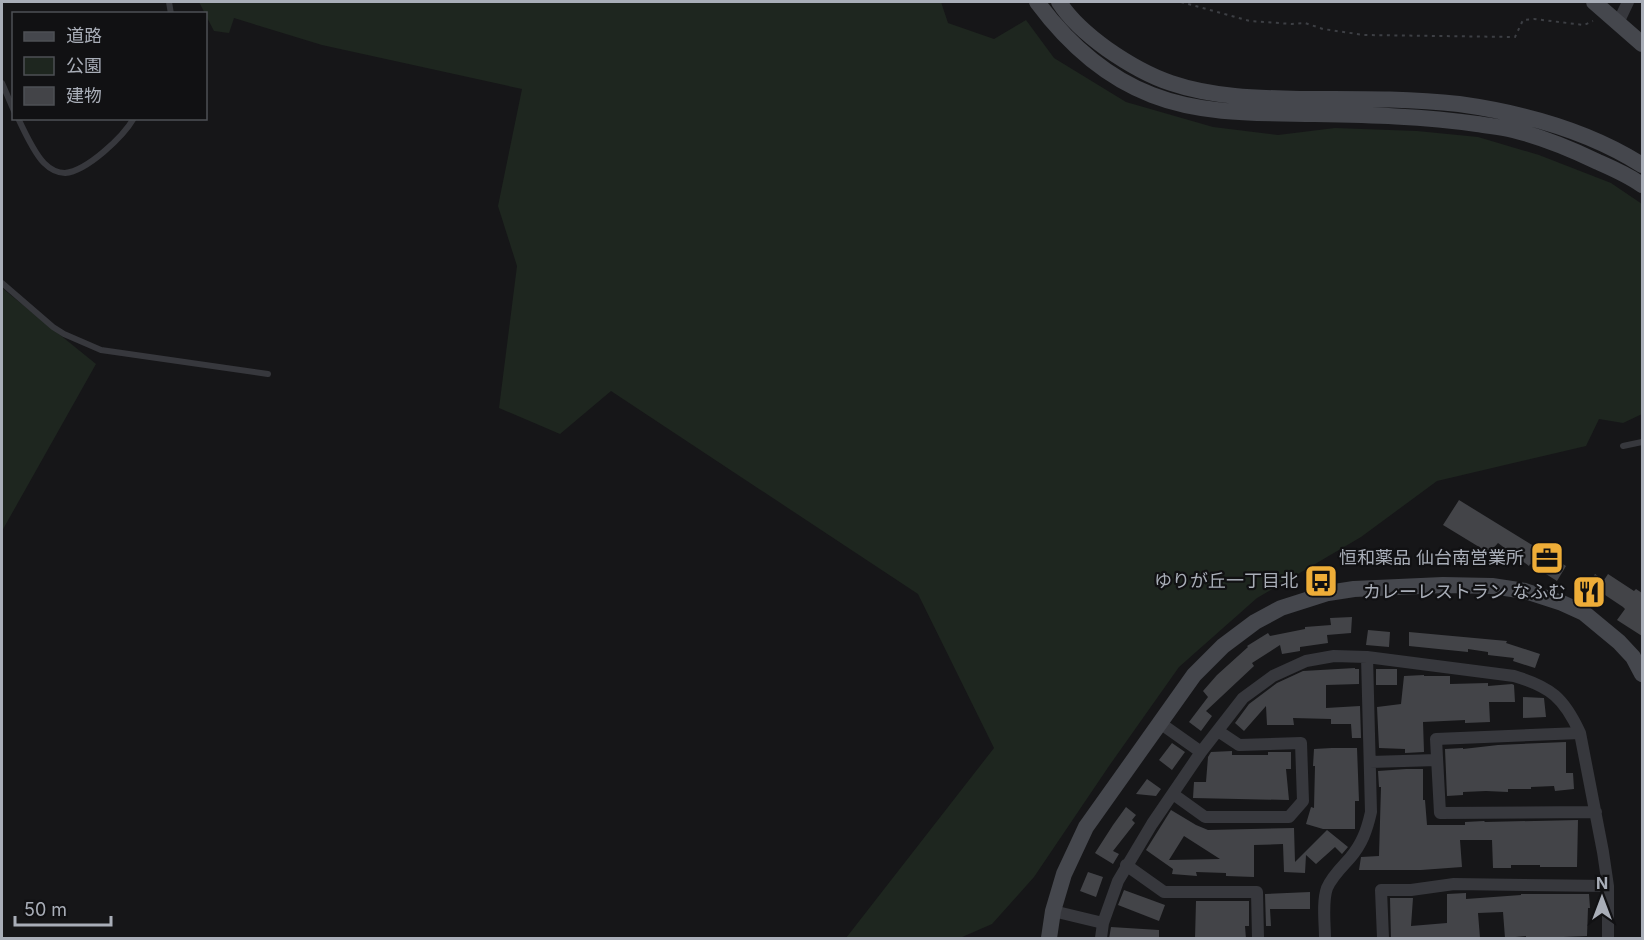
<svg xmlns="http://www.w3.org/2000/svg" width="1644" height="940" viewBox="0 0 1644 940" font-family="Inter,'Noto Sans JP',sans-serif">
<style>
.green{fill:#1e261f}
.building{fill:#434448;fill-rule:evenodd}
.lines{fill:none;stroke-linecap:round;stroke-linejoin:round}
.path{stroke:#3d3f44;stroke-width:2;stroke-dasharray:3 4.5;stroke-linecap:butt}
.lane{stroke:#37383d;stroke-width:6}
.street{stroke:#37383d;stroke-width:12}
.secondary{stroke:#45474d;stroke-width:16}
.labels{text-anchor:middle;stroke-width:4.5;stroke-linejoin:round;paint-order:stroke}
.poi-label{font-size:18px;fill:#a9aeb8;stroke:#111113;text-anchor:end}
</style>
<rect width="100%" height="100%" fill="#161618"/>
<!-- green -->
<path class="green" d="M 199,2 L 941,2 L 948,23 L 994,39 L 1026,20 L 1054,58 L 1126,102 L 1213,127 L 1278,135 L 1335,128 L 1417,131 L 1478,137 L 1539,155 L 1611,183 L 1642,204 L 1642,414 L 1623,423 L 1599,419 L 1586,446 L 1437,481 L 1361,537 L 1257,598 L 1179,667 L 1109,766 L 1034,877 L 992,924 L 960,938 L 846,938 L 994,748 L 918,594 L 611,391 L 560,434 L 499,408 L 517,266 L 498,206 L 522,89 L 322,45 L 234,18 L 229,33 L 214,31 Z
M 2,288 L 96,364 L 2,531 Z"/>
<!-- building -->
<path class="building" d="M 1459,500 L 1566,566 L 1557,581 L 1530,564 L 1529,566 L 1498,543 L 1489,553 L 1443,525 Z
M 1595,574 L 1604,580 L 1608,574 L 1634,591 L 1636,589 L 1642,593 L 1642,636 L 1617,620 L 1625,609 L 1623,607 L 1599,591 L 1597,595 L 1586,588 Z
M 1352,617 L 1351,633 L 1327,635 L 1328,643 L 1300,647 L 1300,651 L 1282,654 L 1280,645 L 1252,663 L 1254,666 L 1206,711 L 1212,716 L 1201,731 L 1189,722 L 1208,697 L 1203,691 L 1217,675 L 1248,647 L 1247,646 L 1268,633 L 1270,636 L 1305,629 L 1305,627 L 1331,625 L 1330,618 Z
M 1368,630 L 1390,632 L 1389,647 L 1366,645 Z
M 1409,632 L 1507,641 L 1506,643 L 1540,654 L 1535,668 L 1513,661 L 1514,658 L 1488,655 L 1488,652 L 1468,649 L 1468,652 L 1409,646 Z
M 1355,668 L 1355,669 L 1359,669 L 1359,684 L 1326,685 L 1326,708 L 1360,706 L 1361,738 L 1352,738 L 1351,724 L 1331,724 L 1331,719 L 1293,718 L 1294,725 L 1267,725 L 1266,706 L 1244,731 L 1235,723 L 1249,704 L 1277,683 L 1303,671 Z
M 1376,669 L 1397,669 L 1397,685 L 1376,685 Z
M 1424,675 L 1424,676 L 1450,676 L 1450,684 L 1488,683 L 1488,686 L 1512,684 L 1514,685 L 1515,702 L 1489,702 L 1490,722 L 1465,723 L 1465,720 L 1423,722 L 1424,752 L 1405,753 L 1405,749 L 1379,748 L 1377,707 L 1401,704 L 1404,676 Z
M 1523,697 L 1544,698 L 1546,717 L 1523,718 Z
M 1566,742 L 1566,773 L 1573,773 L 1574,789 L 1555,791 L 1554,786 L 1531,787 L 1531,789 L 1508,789 L 1508,792 L 1486,791 L 1463,792 L 1463,795 L 1447,796 L 1445,749 L 1463,748 L 1463,749 L 1498,745 Z
M 1172,743 L 1185,752 L 1172,770 L 1159,760 Z
M 1332,748 L 1357,748 L 1359,801 L 1355,801 L 1355,829 L 1323,829 L 1306,824 L 1311,807 L 1314,808 L 1315,766 L 1313,766 L 1314,749 Z
M 1232,751 L 1232,755 L 1268,755 L 1268,752 L 1291,752 L 1291,769 L 1286,769 L 1289,800 L 1193,798 L 1194,782 L 1206,782 L 1208,757 L 1211,752 Z
M 1406,769 L 1423,769 L 1423,800 L 1425,800 L 1427,825 L 1465,825 L 1465,822 L 1484,821 L 1485,822 L 1578,820 L 1577,867 L 1540,867 L 1540,865 L 1511,865 L 1511,868 L 1493,868 L 1492,840 L 1460,840 L 1462,867 L 1421,870 L 1359,870 L 1361,857 L 1379,856 L 1381,787 L 1379,787 L 1378,771 Z
M 1147,779 L 1161,789 L 1156,796 L 1136,794 Z
M 1126,807 L 1136,815 L 1132,820 L 1135,823 L 1113,851 L 1119,854 L 1113,864 L 1095,853 L 1113,825 Z
M 1171,810 L 1196,825 L 1208,830 L 1294,828 L 1295,862 L 1327,830 L 1348,847 L 1342,854 L 1335,847 L 1316,864 L 1306,855 L 1305,873 L 1284,872 L 1283,844 L 1254,845 L 1254,877 L 1226,876 L 1226,873 L 1196,872 L 1197,876 L 1172,874 L 1173,869 L 1146,850 ZM 1184,836 L 1220,859 L 1169,860 Z
M 1088,872 L 1103,877 L 1096,897 L 1080,891 Z
M 1124,890 L 1165,905 L 1159,921 L 1118,905 Z
M 1310,892 L 1310,909 L 1270,909 L 1271,926 L 1266,926 L 1265,894 Z
M 1466,893 L 1466,899 L 1521,895 L 1521,894 L 1589,894 L 1590,908 L 1588,908 L 1587,936 L 1563,937 L 1563,939 L 1526,939 L 1526,936 L 1505,938 L 1503,912 L 1478,913 L 1480,938 L 1391,939 L 1390,898 L 1413,898 L 1411,926 L 1447,923 L 1447,894 Z
M 1196,901 L 1249,901 L 1249,926 L 1245,926 L 1246,939 L 1195,939 Z
M 1111,927 L 1159,930 L 1159,939 L 1109,939 Z"/>
<g class="lines">
<!-- path -->
<path class="path" d="M 1181,2 L 1250,21 L 1292,24 L 1305,23 L 1323,29 L 1364,35 L 1515,37 L 1523,20 L 1534,19 L 1584,25 L 1593,21"/>
<!-- lane -->
<path class="lane" d="M 169,2 L 171,14
M 2,83 L 14,111
M 18,118 C 24,131 35,154 44,163 C 50,169 57,173 65,173 C 87,171 123,137 134,118
M 2,283 L 53,327 L 64,334 L 101,350 L 268,374
M 1623,446 L 1642,442"/>
<!-- street -->
<path class="street" d="M 1618,23 L 1628,2
M 1160,723 L 1201,752
M 1580,733 L 1436,739 L 1440,813 L 1596,812
M 1370,762 L 1437,760
M 1173,794 L 1205,817 L 1289,817 L 1303,801 L 1301,743 L 1239,745 L 1218,731
M 1126,865 L 1164,892 L 1257,892 L 1258,938
M 1053,911 L 1103,923
M 1101,938 L 1103,923 L 1118,881 L 1152,824 L 1201,752 L 1243,698 L 1273,676 L 1306,661 L 1334,656 L 1367,657 L 1514,676 C 1551,687 1564,698 1580,733 L 1603,852 L 1608,886 L 1608,938
M 1325,938 C 1325,924 1322,902 1327,888 C 1332,876 1342,867 1350,858 C 1362,844 1367,830 1371,812 L 1367,657
M 1383,938 L 1381,890 L 1411,890 L 1454,884 L 1608,886"/>
<!-- secondary -->
<path class="secondary" d="M 1037,2 C 1066,41 1105,77 1152,95 C 1203,115 1260,113 1314,114 C 1368,115 1423,116 1477,124 C 1489,126 1501,127 1513,130 C 1542,137 1571,149 1598,162 C 1614,169 1628,175 1642,185
M 1059,2 C 1071,21 1089,36 1107,49 C 1127,63 1147,75 1171,83 C 1212,97 1257,98 1300,99 C 1353,99 1407,98 1459,104 C 1523,113 1587,130 1642,165
M 1594,2 L 1642,44
M 1049,938 L 1053,911 L 1064,874 L 1086,827 L 1194,675 L 1223,646 L 1255,622 L 1281,608 L 1328,593 L 1354,589 L 1443,585 L 1492,586 L 1525,591 L 1562,603 L 1584,613 L 1619,642 L 1633,657 L 1642,674"/>
</g>
<!-- icons -->
<defs>
<symbol id="office-square" viewBox="-11 -11 22 22"><rect x="-9" y="-9" width="18" height="18" rx="4" fill="#eead38" stroke="#111113"/><path d="M-6-3h4V-5.5h4V-3h4V5H-6ZM-1-4.5V-3h2v-1.5ZM-6 0V1H6V0Z" fill="#111"/></symbol>
<symbol id="bus-square" viewBox="-11 -11 22 22"><rect x="-9" y="-9" width="18" height="18" rx="4" fill="#eead38" stroke="#111113"/><path d="M-5-6H5V4H4V6H2V4H-2V6H-4V4H-5ZM-3.5-4V0h7V-4ZM-3.5 1.2v1.5H-2V1.2ZM2 1.2v1.5H3.5V1.2Z" fill="#111"/></symbol>
<symbol id="restaurant-square" viewBox="-11 -11 22 22"><rect x="-9" y="-9" width="18" height="18" rx="4" fill="#eead38" stroke="#111113"/><path d="M-5-6h1v4h1v-4h1v4h1v-4h1v5L-1.5 .5V6h-2V.5L-5-1ZM5-6V6H3V1.5H1.5Q1.5-4 5-6Z" fill="#111"/></symbol>
</defs>
<g fill-rule="evenodd">
<use href="#office-square" x="1528" y="539" width="38" height="38"/>
<use href="#bus-square" x="1302" y="562" width="38" height="38"/>
<use href="#restaurant-square" x="1570" y="573" width="38" height="38"/>
</g>
<g class="labels">
<!-- poi labels -->
<g class="poi-label">
<text x="1524" y="564">恒和薬品 仙台南営業所</text>
<text x="1298" y="587">ゆりが丘一丁目北</text>
<text x="1566" y="598">カレーレストラン なふむ</text>
</g>
</g>
<!-- border -->
<rect width="1644" height="940" fill="none" stroke="#a9aeb8" stroke-width="6"/>
<!-- legend -->
<rect x="12" y="12" width="195" height="108" fill="#111113" stroke="#4e5055" stroke-width="1.5"/>
<rect x="24" y="32" width="30" height="9" fill="#45474d" stroke="#4e5055" stroke-width="1.5"/>
<text x="66" y="42" font-size="18" fill="#a9aeb8">道路</text>
<rect x="24" y="57" width="30" height="18" fill="#1e261f" stroke="#4e5055" stroke-width="1.5"/>
<text x="66" y="72" font-size="18" fill="#a9aeb8">公園</text>
<rect x="24" y="87" width="30" height="18" fill="#434448" stroke="#4e5055" stroke-width="1.5"/>
<text x="66" y="102" font-size="18" fill="#a9aeb8">建物</text>
<!-- north arrow -->
<g transform="translate(1602 898)" stroke="#111113" stroke-width="4.5" paint-order="stroke">
<path d="M0-4.5L10 22L0 15L-10 22Z" fill="#a9aeb8"/>
<text y="-9" font-size="16" font-weight="bold" text-anchor="middle" fill="#a9aeb8">N</text>
</g>
<!-- scale -->
<path d="M15 916v9h96v-9" fill="none" stroke="#a9aeb8" stroke-width="3"/>
<text x="24" y="916" font-size="18" fill="#a9aeb8" stroke="#111113" stroke-width="4.5" paint-order="stroke">50 m</text>
</svg>
